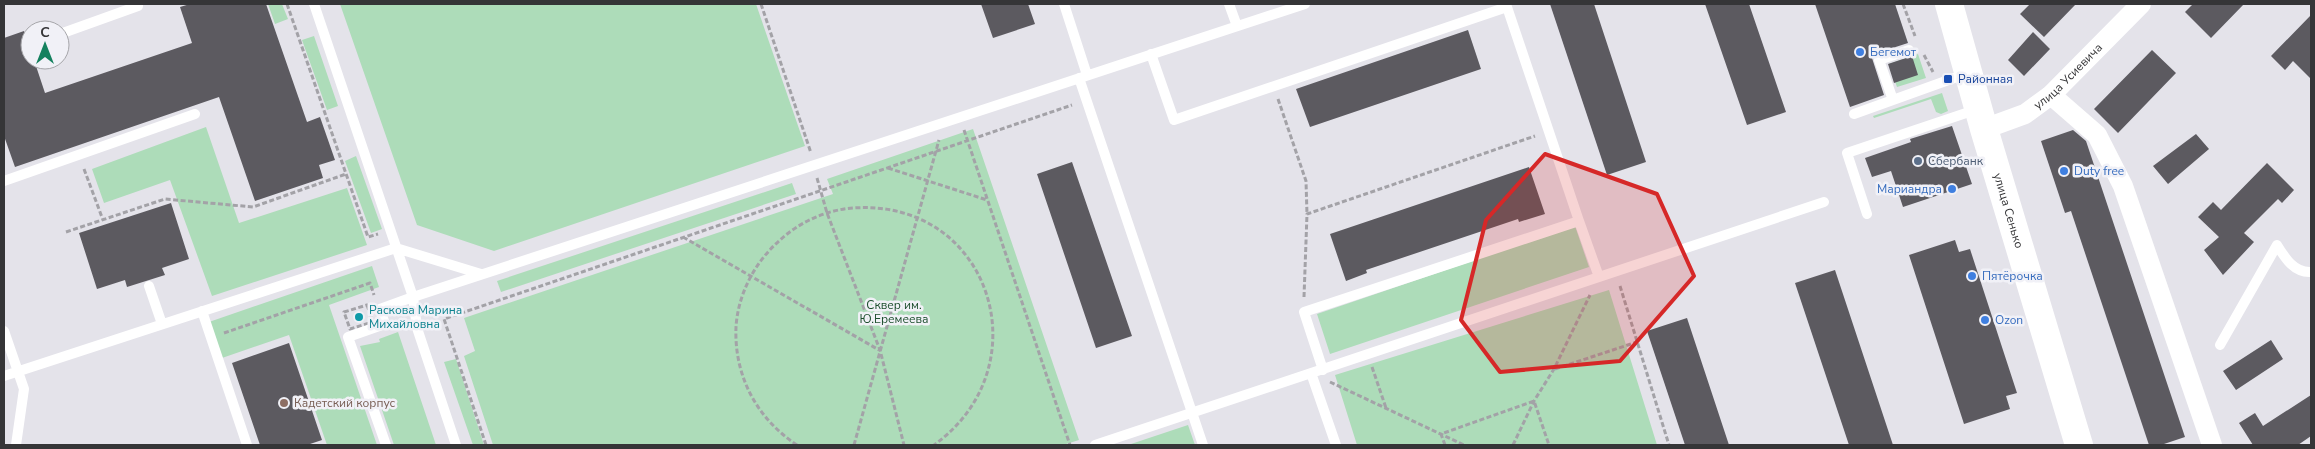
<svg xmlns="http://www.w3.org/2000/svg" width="2315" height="449" viewBox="0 0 2315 449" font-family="'Nunito Sans',sans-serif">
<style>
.green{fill:#addcb9}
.building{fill:#5c5a60}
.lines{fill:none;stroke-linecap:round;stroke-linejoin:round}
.path{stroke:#a3a2a7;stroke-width:3;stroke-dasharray:5 2.5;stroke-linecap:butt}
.lane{stroke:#fff;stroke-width:10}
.street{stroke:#fff;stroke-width:20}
.secondary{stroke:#fff;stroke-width:28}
.marked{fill:#d62828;fill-opacity:0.2;stroke:#d62828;stroke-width:4;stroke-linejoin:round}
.shop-dot{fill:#3f7fe0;stroke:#f1f1f7;stroke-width:2}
.transit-dot{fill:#1a4fb4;stroke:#f1f1f7;stroke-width:2}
.service-dot{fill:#5c6f8a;stroke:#f1f1f7;stroke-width:2}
.culture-dot{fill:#0f9aa8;stroke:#f1f1f7;stroke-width:2}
.education-dot{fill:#8d6e63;stroke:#f1f1f7;stroke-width:2}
.labels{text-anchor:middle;stroke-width:5;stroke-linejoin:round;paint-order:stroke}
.shop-label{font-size:12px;fill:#366cbe;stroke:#f1f1f7;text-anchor:start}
.street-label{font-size:12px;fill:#353537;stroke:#f1f1f7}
.transit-label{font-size:12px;fill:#164399;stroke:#f1f1f7;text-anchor:start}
.service-label{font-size:12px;fill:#4e5e75;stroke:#f1f1f7;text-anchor:start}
.park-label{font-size:12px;fill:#1c4e2d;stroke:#f1f1f7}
.culture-label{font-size:12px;fill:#0d838f;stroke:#f1f1f7;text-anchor:start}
.education-label{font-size:12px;fill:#785e54;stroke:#f1f1f7;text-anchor:start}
</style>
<rect width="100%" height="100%" fill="#e4e3ea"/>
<!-- green -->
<path class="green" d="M 268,4 L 282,4 L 288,19 L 275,24 Z
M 340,4 L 756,4 L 805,146 L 494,251 L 417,225 Z
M 314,36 L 338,106 L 327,110 L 302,40 Z
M 1918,54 L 1926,78 L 1897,87 L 1889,64 Z
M 1942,93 L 1948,111 L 1941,114 L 1936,112 L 1931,99 L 1874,118 L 1873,116 Z
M 206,127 L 239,223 L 347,188 L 367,245 L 212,296 L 170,180 L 104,203 L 92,169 Z
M 973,129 L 1079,440 L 1063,445 L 493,445 L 464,356 L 475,351 L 464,318 L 833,194 L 827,179 Z
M 356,156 L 382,229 L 371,233 L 345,161 Z
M 792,183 L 796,194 L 501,292 L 497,281 Z
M 1575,226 L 1589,267 L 1330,354 L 1317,314 Z
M 372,266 L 379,287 L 329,305 L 377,445 L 327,445 L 289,335 L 222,358 L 209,322 Z
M 1609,290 L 1657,445 L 1357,445 L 1335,375 Z
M 398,332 L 436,445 L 394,445 L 360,346 L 380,342 L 379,339 Z
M 456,359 L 484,445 L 473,445 L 444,362 Z
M 1188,425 L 1195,445 L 1128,445 Z"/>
<!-- building -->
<path class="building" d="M 190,4 L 266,4 L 307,122 L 320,117 L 335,160 L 319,165 L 323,178 L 255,201 L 219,97 L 15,167 L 4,136 L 4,38 L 24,31 L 30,49 L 30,60 L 34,60 L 45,93 L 192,43 L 180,7 Z
M 981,4 L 1028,4 L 1035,24 L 993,38 Z
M 1550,4 L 1594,4 L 1646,162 L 1607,175 Z
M 1705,4 L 1749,4 L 1786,112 L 1747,125 Z
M 1815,4 L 1895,4 L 1908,43 L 1877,53 L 1872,58 L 1884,95 L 1850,107 Z
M 2030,4 L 2076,4 L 2044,37 L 2020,14 Z
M 2193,4 L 2244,4 L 2211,38 L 2185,12 Z
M 2311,15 L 2311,79 L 2293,61 L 2285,70 L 2271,56 Z
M 1468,30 L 1481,69 L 1310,127 L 1296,89 Z
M 2033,32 L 2050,49 L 2024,76 L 2008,60 Z
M 2152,50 L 2176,73 L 2118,133 L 2094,109 Z
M 1912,56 L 1918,75 L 1894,83 L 1888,64 Z
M 1952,126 L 1972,184 L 1903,207 L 1891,171 L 1872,177 L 1865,158 L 1911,142 L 1910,139 Z
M 2073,130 L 2086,141 L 2185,437 L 2161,445 L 2149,445 L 2071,211 L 2065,213 L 2041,141 Z
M 2196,134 L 2209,149 L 2168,184 L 2153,166 Z
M 1072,162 L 1132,336 L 1096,348 L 1037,174 Z
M 2267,163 L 2294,190 L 2282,203 L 2278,199 L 2244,233 L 2254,242 L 2223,275 L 2204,250 L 2219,237 L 2198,217 L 2213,202 L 2221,210 Z
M 1529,167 L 1545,214 L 1519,222 L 1518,219 L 1366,270 L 1367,273 L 1346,281 L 1330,234 Z
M 171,203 L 189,259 L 162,268 L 165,275 L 127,287 L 125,280 L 97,289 L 79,233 Z
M 1955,240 L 1959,252 L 1970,249 L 2017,393 L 2006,396 L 2010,409 L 1964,424 L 1909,255 Z
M 1835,270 L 1893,445 L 1849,445 L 1795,283 Z
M 1687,318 L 1729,445 L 1685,445 L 1647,331 Z
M 2271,340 L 2283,359 L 2236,390 L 2223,371 Z
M 289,343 L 322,440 L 307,445 L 260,445 L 232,363 Z
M 2311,395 L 2311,436 L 2298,445 L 2253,445 L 2239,423 L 2255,413 L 2263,426 Z"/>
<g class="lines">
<!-- path -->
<path class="path" d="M 287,4 L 368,237 L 378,234
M 761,4 L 811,153
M 1903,4 L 1915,36
M 1924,55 L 1933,72
M 1278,99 L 1306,181 L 1307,214
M 964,130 L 1070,445
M 888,168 L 987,200
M 84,169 L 103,220
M 817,178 L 827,213 L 880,350 L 904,445
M 66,232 L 165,199 L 253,207 L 346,174
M 683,237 L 879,350
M 1620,286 L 1669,445
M 1304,297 L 1307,214 L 1535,136
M 367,305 L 373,322 L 350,329 L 344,312 Z
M 224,333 L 370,283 L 374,295
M 1372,367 L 1386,408
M 1555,369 L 1637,342
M 1330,382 L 1464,445
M 486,445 L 444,319 L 1072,105
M 797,445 C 756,418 734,375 736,327 C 738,294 755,262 779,241 C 799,222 826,210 853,208 C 990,198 1044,366 934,445
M 854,445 L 939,140
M 1445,445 L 1441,434 L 1534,401 L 1549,445
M 1513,445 L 1534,401 L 1554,369 L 1590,295"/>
<!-- lane -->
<path class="lane" d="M 314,4 L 413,297 L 380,309 L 385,324 L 348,337 L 386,445
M 1064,4 L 1087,75
M 1229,4 L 1237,26
M 1506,4 L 1579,221
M 60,34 L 138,6 L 138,4
M 1151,54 L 1174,120 L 1507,7
M 1079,78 L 1203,445
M 1893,100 L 1879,60 L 1909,50
M 1854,114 L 1968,73
M 4,181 L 195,114
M 1867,214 L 1847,153 L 1978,109
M 149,286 L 162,324
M 202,311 L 247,445
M 4,331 L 24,389 L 16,445
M 2220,345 L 2277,245 C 2285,258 2294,273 2311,272
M 1323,370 L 1304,312 L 1579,221 L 1599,277
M 1311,373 L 1336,445
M 4,376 L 396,248 L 481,274
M 456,445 L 417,328 L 413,297 L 1305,4
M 1095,445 L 1824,202"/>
<!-- street -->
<g class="street">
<path d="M 2051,95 L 2097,135 L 2123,186 L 2212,445"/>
<path id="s1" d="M 1984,129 L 2025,114 L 2051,95 L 2141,4"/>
</g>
<!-- secondary -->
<path class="secondary" id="s2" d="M 1949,4 L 1984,129 L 2079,445"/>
</g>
<!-- marked area -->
<path class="marked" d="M 1545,154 L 1657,194 L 1694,276 L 1620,361 L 1500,372 L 1461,320 L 1486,220 Z"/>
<!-- markers -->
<g class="shop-dot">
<circle cx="1860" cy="52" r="5"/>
<circle cx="2064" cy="171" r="5"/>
<circle cx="1952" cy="189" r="5"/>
<circle cx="1972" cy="276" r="5"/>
<circle cx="1985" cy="320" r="5"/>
</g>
<rect class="transit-dot" x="1943" y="74" width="10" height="10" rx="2.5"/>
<circle class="service-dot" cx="1918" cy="161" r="5"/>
<circle class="culture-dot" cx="359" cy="317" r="5"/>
<circle class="education-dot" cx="284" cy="403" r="5"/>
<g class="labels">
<!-- shop labels -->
<g class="shop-label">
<text x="1870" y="56">Бегемот</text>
<text x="2074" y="175">Duty free</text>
<text x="1942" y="193" text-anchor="end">Мариандра</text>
<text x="1982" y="280">Пятёрочка</text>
<text x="1995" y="324">Ozon</text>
</g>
<!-- street labels -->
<g class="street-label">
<text dy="4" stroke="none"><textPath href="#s1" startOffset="101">улица Усиевича</textPath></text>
<text dy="4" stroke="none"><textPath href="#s2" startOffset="215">улица Сенько</textPath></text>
</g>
<!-- transit labels -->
<g class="transit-label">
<text x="1958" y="83">Районная</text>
</g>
<!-- service labels -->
<g class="service-label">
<text x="1928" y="165">Сбербанк</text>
</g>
<!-- park labels -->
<g class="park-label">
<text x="894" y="309">Сквер им.<tspan x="894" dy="14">Ю.Еремеева</tspan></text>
</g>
<!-- culture labels -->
<g class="culture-label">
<text x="369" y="314">Раскова Марина<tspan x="369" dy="14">Михайловна</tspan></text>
</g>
<!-- education labels -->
<g class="education-label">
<text x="294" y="407">Кадетский корпус</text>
</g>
</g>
<!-- border -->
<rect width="2315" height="449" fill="none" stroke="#353537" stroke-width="10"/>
<!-- north arrow -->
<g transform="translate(45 45)"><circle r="24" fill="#f1f1f7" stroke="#a6a6aa"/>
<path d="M0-4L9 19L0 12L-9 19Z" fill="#14815e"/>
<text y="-8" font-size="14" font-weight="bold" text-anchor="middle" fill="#353537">С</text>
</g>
</svg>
